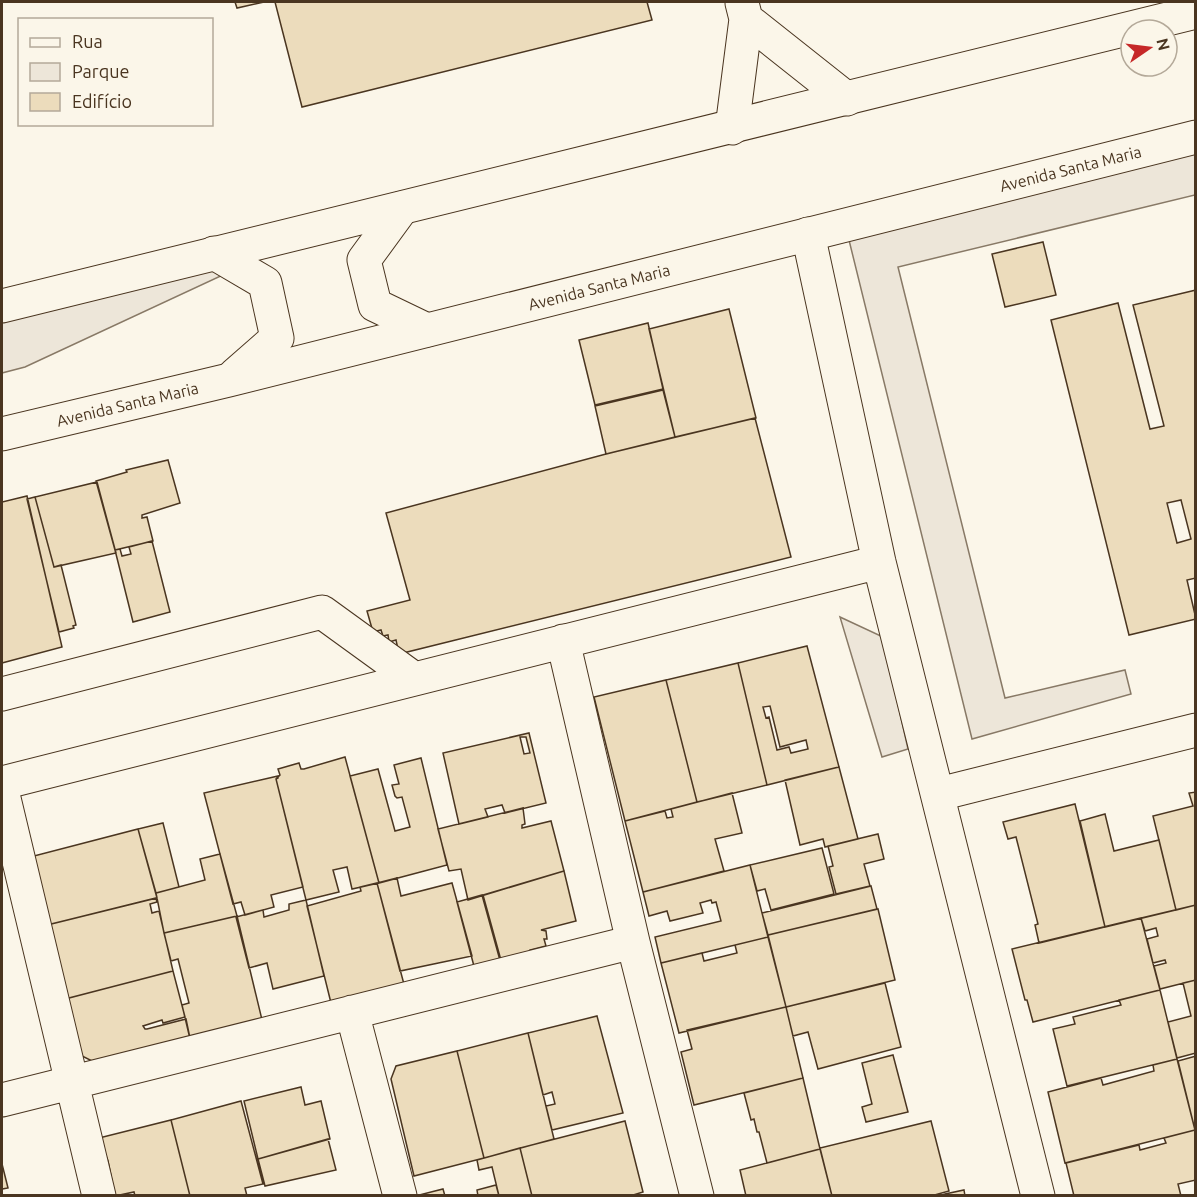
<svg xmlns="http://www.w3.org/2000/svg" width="1197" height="1197" viewBox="0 0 1197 1197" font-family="Ubuntu,sans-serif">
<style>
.green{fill:#ede6d9;stroke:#887966;stroke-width:1.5}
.building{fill:#ecdcbc;stroke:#4a3520;stroke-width:1.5;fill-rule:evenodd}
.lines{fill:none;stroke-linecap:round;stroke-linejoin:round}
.minor-casing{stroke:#4a3520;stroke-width:35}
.tertiary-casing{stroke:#4a3520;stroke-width:35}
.secondary-casing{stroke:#4a3520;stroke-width:35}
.minor{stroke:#fbf6e9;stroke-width:33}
.tertiary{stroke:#fbf6e9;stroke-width:33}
.secondary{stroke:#fbf6e9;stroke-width:33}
.labels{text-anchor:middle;stroke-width:4.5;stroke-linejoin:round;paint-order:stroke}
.street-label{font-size:16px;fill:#4a3520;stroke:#fbf6e9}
</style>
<rect width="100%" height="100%" fill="#fbf6e9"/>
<!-- green -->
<path class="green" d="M 1195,151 L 1195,195 L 898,267 L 1005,698 L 1125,670 L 1131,694 L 972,739 L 848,236 Z
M 217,264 L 225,274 L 25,367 L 2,373 L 2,318 Z
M 840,617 L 883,637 L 908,749 L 882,757 Z"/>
<!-- building -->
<path class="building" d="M 235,2 L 264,2 L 237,8 Z
M 275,2 L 647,2 L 652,20 L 302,107 Z
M 1043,242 L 1056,295 L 1005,307 L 992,254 Z
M 1196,290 L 1196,578 L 1187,580 L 1196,619 L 1129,635 L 1051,320 L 1118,303 L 1150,429 L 1164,426 L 1133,305 ZM 1181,500 L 1191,539 L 1177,543 L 1167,503 Z
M 729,309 L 756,418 L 675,437 L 649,329 Z
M 648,323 L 663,389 L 595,405 L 579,340 Z
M 663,390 L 675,437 L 606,454 L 595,406 Z
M 755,418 L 791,557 L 399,654 L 396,640 L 389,642 L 388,635 L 383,636 L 381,630 L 373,632 L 367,611 L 410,600 L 386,513 L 606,454 Z
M 168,460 L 180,503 L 142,515 L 142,518 L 147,517 L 153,541 L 115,550 L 96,481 L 127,472 L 126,470 Z
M 97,482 L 116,553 L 54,567 L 35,497 Z
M 27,496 L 62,647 L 2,663 L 2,502 Z
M 35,497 L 54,567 L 61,565 L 76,625 L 73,626 L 74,628 L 59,632 L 27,499 Z
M 152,541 L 170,612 L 133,622 L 115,550 L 120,549 L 122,556 L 131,554 L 129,547 Z
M 807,646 L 839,767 L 767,785 L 738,663 ZM 770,706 L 780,747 L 806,740 L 808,749 L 791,753 L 789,747 L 777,750 L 769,717 L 766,718 L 763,707 Z
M 738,663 L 767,785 L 697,802 L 666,680 Z
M 666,680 L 697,802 L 625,821 L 594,697 Z
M 529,733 L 546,803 L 505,813 L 502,805 L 485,809 L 488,817 L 459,824 L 443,753 ZM 520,737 L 526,737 L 530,753 L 524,754 Z
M 345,757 L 379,883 L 352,889 L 347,867 L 333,870 L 339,892 L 306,900 L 276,779 L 280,775 L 278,769 L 299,763 L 301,769 L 304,769 Z
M 421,758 L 447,865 L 379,883 L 350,776 L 378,769 L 395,831 L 410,827 L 402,797 L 397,798 L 395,796 L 392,785 L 399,784 L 394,765 Z
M 839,767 L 858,839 L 825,847 L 823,839 L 800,845 L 785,780 Z
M 278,776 L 278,778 L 276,779 L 303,887 L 271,895 L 274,907 L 245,915 L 241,902 L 233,904 L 204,793 Z
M 1196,792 L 1196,905 L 1176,910 L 1153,816 L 1193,806 L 1189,793 Z
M 732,793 L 742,833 L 715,839 L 724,871 L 643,892 L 625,821 L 665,811 L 667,818 L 673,817 L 671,809 Z
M 1075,804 L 1105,927 L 1039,943 L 1035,925 L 1038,924 L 1016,837 L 1008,839 L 1003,822 Z
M 523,808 L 525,824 L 522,825 L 522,828 L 551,821 L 564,871 L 468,900 L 461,869 L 449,871 L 438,829 Z
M 1105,814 L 1114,851 L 1159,840 L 1176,910 L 1105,927 L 1080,821 Z
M 163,823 L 179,887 L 156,893 L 138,829 Z
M 138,829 L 157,898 L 47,925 L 30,857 Z
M 878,834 L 884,859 L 864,864 L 870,886 L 836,894 L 829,867 L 833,866 L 828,846 Z
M 822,848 L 834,894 L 771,910 L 765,889 L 757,891 L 750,865 Z
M 220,854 L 237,916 L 164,933 L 156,893 L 205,880 L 200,859 Z
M 750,865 L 768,937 L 661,963 L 655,937 L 721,921 L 716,902 L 712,903 L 711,900 L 700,903 L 703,913 L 670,921 L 667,911 L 649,916 L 643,892 Z
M 564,871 L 576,921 L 541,930 L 546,931 L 547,939 L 544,939 L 546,946 L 530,950 L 531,956 L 502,964 L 483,895 Z
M 397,878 L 401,896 L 452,883 L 472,956 L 400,971 L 377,883 Z
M 377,883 L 405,988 L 332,1007 L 307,906 L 361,891 L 360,887 Z
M 871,886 L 877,909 L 768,935 L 762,913 Z
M 482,895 L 501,964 L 475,970 L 457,902 Z
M 156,898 L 157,902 L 150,904 L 152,913 L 159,911 L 173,971 L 65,999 L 47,925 Z
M 306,900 L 324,976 L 273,989 L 267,963 L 249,968 L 236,917 L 263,910 L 264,917 L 289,910 L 289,904 Z
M 1196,905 L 1196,980 L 1160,989 L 1154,966 L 1166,963 L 1165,960 L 1153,963 L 1147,939 L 1158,936 L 1156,928 L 1145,931 L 1141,918 Z
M 878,909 L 895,980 L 786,1007 L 768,935 Z
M 237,916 L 263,1024 L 191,1043 L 182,1005 L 189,1003 L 178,959 L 171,961 L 164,933 Z
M 1141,918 L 1160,990 L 1033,1022 L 1027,1000 L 1025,1000 L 1012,949 Z
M 768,937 L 786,1007 L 679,1033 L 661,963 L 702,953 L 704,961 L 737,953 L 735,945 Z
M 173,971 L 185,1017 L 163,1023 L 162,1020 L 143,1026 L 145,1029 L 147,1029 L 186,1019 L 191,1043 L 100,1065 L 78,1054 L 65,999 Z
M 1196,980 L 1196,1053 L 1177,1058 L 1168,1022 L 1191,1016 L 1183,983 Z
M 885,983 L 901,1047 L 818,1069 L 808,1032 L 793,1036 L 786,1007 Z
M 1160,990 L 1177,1059 L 1067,1086 L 1053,1029 L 1075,1024 L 1073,1017 L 1121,1005 L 1119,1000 Z
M 786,1007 L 803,1078 L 694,1105 L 681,1052 L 692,1049 L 687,1030 Z
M 597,1016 L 623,1113 L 552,1130 L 546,1106 L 555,1104 L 552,1092 L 543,1095 L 528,1033 Z
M 528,1033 L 554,1139 L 484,1158 L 457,1051 Z
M 457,1051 L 484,1158 L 414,1176 L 391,1079 L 396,1066 Z
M 893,1055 L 908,1112 L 866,1122 L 862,1107 L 872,1104 L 862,1063 Z
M 1196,1056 L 1196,1130 L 1195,1130 L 1178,1061 Z
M 1177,1059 L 1195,1130 L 1065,1163 L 1048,1092 L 1101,1078 L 1103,1085 L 1154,1071 L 1153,1065 Z
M 803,1078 L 820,1149 L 767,1163 L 759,1132 L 757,1132 L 754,1119 L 751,1120 L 744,1093 Z
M 301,1087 L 305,1105 L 321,1101 L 330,1139 L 258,1159 L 244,1101 Z
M 241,1101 L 263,1184 L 245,1188 L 247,1196 L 190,1196 L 171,1120 Z
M 171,1120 L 190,1196 L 135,1196 L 134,1192 L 115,1196 L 108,1161 L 99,1138 Z
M 625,1121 L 643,1192 L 630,1196 L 532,1196 L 520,1148 Z
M 931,1121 L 949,1191 L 931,1196 L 832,1196 L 820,1148 Z
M 1195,1130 L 1196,1180 L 1178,1184 L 1181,1196 L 1074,1196 L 1066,1163 L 1139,1145 L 1140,1150 L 1166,1143 L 1164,1138 Z
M 328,1139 L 336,1170 L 265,1186 L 258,1159 Z
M 520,1148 L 532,1196 L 499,1196 L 492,1167 L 479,1170 L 477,1160 Z
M 820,1149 L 832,1196 L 746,1196 L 740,1170 Z
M 2,1164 L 8,1188 L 2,1189 Z
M 496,1185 L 499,1196 L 478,1196 L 477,1190 Z
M 443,1189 L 445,1196 L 419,1196 L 419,1195 Z
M 964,1190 L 965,1196 L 940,1196 L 945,1194 Z"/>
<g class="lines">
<defs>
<path id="minor" d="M 808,234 L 879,562 L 1038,1196
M 2,694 L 322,612 L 413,678
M 2,783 L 879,562
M 2,790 L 99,1196
M 939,794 L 1196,730
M 633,942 L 697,1196
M 352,1012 L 400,1196
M 2,1100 L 633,942 L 563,641"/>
<path id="tertiary" d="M 746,19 L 847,99
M 732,128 L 746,19 L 742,3"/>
<g id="secondary">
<path d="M 402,208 L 364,260 L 375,305 L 427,330"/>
<path d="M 214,253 L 265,283 L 277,338 L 235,375"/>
<path d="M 2,306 L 1196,12"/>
<path id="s1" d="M 2,434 L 229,380 L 1196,137"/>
</g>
</defs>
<!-- minor casing -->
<use href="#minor" class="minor-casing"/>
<!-- tertiary casing -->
<use href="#tertiary" class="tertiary-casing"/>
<!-- secondary casing -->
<use href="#secondary" class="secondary-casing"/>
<!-- minor -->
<use href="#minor" class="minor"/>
<!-- tertiary -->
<use href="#tertiary" class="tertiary"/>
<!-- secondary -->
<use href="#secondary" class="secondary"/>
</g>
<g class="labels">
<!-- street labels -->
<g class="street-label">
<text dy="6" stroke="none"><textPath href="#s1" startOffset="1101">Avenida Santa Maria</textPath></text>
<text dy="6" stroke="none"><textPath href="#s1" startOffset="615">Avenida Santa Maria</textPath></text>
<text dy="6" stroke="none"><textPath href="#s1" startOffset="129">Avenida Santa Maria</textPath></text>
</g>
</g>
<!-- border -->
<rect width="1197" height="1197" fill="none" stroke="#4a3520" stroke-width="6"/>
<!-- legend -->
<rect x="18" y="18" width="195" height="108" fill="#fbf6e9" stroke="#b4a999" stroke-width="1.5"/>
<rect x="30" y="38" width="30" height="9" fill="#fbf6e9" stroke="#b4a999" stroke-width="1.5"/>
<text x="72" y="48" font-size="18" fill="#4a3520">Rua</text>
<rect x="30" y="63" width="30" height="18" fill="#ede6d9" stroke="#b4a999" stroke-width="1.5"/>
<text x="72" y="78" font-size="18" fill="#4a3520">Parque</text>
<rect x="30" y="93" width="30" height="18" fill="#ecdcbc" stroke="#b4a999" stroke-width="1.5"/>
<text x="72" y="108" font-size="18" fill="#4a3520">Edifício</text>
<!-- north arrow -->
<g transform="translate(1149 48) rotate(76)"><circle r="28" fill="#fbf6e9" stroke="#b4a999" stroke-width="1.5"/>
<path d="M0-4.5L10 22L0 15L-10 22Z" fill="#c62828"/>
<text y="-9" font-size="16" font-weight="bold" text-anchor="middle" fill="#4a3520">N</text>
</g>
</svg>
